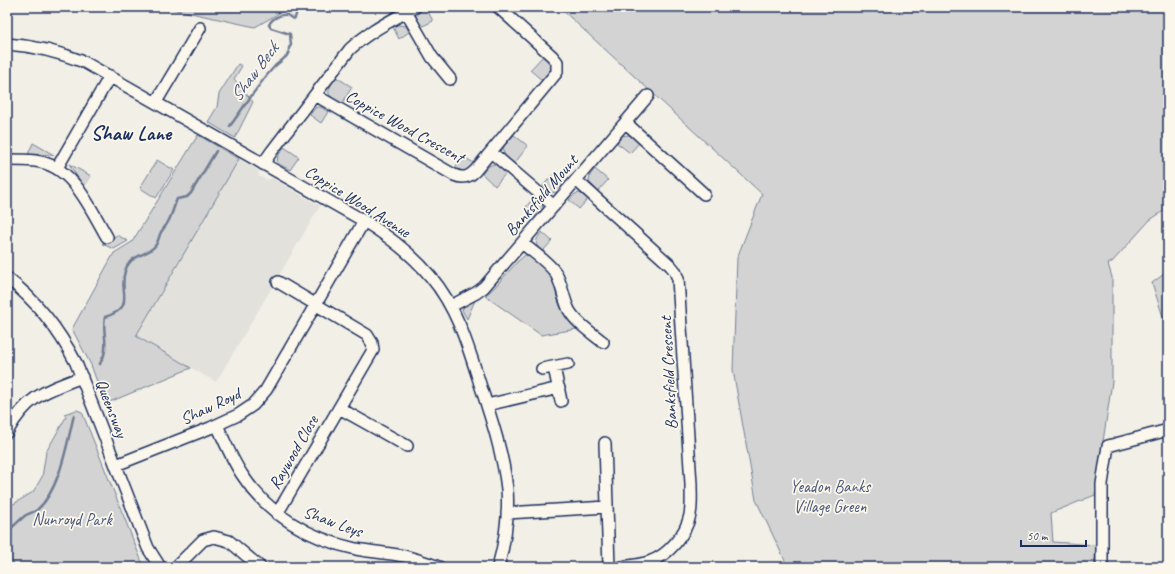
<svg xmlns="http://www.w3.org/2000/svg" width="1175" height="574" viewBox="0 0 1175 574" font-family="Caveat,sans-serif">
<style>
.built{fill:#e2e1dc}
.green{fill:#d2d3d2;stroke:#768198}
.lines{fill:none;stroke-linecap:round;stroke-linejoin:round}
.stream{stroke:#707b93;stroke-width:2.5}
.minor-casing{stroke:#1b2f5e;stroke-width:14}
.minor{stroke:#fbf7ec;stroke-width:11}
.labels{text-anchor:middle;stroke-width:3.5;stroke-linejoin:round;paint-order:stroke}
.street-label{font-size:17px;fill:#1b2f5e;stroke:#fbf7ec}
.park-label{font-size:17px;fill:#49587b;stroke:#fbf7ec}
.water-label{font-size:18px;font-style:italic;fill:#465579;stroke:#fbf7ec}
.district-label{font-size:21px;font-weight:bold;fill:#1b2f5e;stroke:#fbf7ec}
</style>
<rect width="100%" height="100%" fill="#f2efe6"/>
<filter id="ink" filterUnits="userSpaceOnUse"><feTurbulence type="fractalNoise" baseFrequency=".025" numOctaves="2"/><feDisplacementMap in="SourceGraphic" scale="8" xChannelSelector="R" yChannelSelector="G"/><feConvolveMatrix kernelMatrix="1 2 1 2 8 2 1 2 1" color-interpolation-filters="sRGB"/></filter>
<g filter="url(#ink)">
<!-- built -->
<path class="built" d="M 239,159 L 258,170 L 259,176 L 267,180 L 272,178 L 320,206 L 216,382 L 136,337 Z"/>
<!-- green -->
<path class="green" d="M 163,7 L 290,7 L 255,27 Z
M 559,7 L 1168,7 L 1168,208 L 1150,220 L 1112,262 L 1108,264 L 1112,277 L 1112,382 L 1095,495 L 1051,513 L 1053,542 L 1096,545 L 1094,567 L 788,567 L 756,500 L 733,370 L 737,258 L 762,194 Z
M 426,8 L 433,21 L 421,27 L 416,17 L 420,11 Z
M 398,25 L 406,26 L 409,32 L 399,39 L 393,27 Z
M 543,56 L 552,65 L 552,71 L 543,81 L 530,70 Z
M 238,64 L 242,66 L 234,79 L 253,102 L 235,138 L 208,122 L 217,107 L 219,94 Z
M 336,77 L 352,87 L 342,104 C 326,94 325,94 336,77 Z
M 318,107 L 321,107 L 328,112 L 321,123 L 310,115 L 315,108 Z
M 198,135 L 239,159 L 136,336 L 191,368 L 105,404 L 91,365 L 72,329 L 114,253 L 132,242 Z
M 514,135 L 528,146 L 514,164 L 505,156 L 503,150 L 504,146 Z
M 628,135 L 631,136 L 639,143 L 630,153 L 617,143 L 622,136 Z
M 33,143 L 54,155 L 28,154 Z
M 284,147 L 299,157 L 290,170 L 277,163 L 278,156 Z
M 462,156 L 474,163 L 468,171 L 463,172 L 455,168 Z
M 157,160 L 174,170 L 156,198 L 140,188 Z
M 69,164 L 91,176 L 84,187 Z
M 494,164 L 497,165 L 506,173 L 495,186 L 482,174 L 489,166 Z
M 595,169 L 608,180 L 598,191 L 589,182 L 590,175 Z
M 552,175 L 564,185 L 556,193 L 550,192 L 543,186 Z
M 580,193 L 588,199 L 579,209 L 569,200 L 575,194 Z
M 535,196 L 542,203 L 543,208 L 536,218 L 525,208 Z
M 542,232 L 552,241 L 542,252 C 534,245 535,240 542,232 Z
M 117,235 L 128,241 L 114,249 L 102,244 Z
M 525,255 C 533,256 549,271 552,279 C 556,288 556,298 560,306 C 564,315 570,322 577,329 L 541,335 L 485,296 L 495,287 L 517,262 Z
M 1168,271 L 1168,332 L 1152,283 Z
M 476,298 L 467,319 L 462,310 L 465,303 Z
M 77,410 L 82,412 L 144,567 L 7,567 L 7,508 L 33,492 L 42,477 L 46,452 L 66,417 L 64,414 Z"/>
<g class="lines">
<!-- stream -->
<path class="stream" d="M 230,126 C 245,106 258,84 275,66 C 281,60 290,57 289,48 L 291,45 L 290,34 L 271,28 L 269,25 C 271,19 280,14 287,15 C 289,16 291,18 293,19 L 295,18 L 297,11 L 310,7
M 100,364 C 101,361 103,358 104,355 C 108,343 102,329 105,317 C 137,307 118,293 125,271 C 131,253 146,257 155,246 C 158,243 159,236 161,232 C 163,229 166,226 168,222 C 172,215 174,206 177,199 L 187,197 L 191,193 L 216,151
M 7,531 C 14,527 19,520 26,515 C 30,513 34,512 37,510 C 60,490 67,443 74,415"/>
<defs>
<path id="minor" d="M 406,12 L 432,57 L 450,79
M 7,44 C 34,46 59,52 84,62 L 364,221 C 390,237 412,254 431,277 C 457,308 468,346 480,384 C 491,418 503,453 507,489 C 509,515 505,542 498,567
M 315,95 L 454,175 C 463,179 469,177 475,171 L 557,72 L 557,62 L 552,56 L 498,7
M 156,102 L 200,28
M 626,123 L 704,194
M 491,152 L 554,206
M 7,160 C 16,160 26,160 35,161 C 73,165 90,208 107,237
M 263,164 L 272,151 L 350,49 C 369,31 393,20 415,7
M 57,168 L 110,76
M 576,180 L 671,266 L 675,271 L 678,279 L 691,484 C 691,494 692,505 690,515 C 686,534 668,556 649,562 C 640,565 630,566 621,567
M 522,243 C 533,252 547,261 555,272 C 562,283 563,298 569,310 C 576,323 592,333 603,342
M 7,278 C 37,301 59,330 76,363 L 148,548 L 160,567
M 451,306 L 476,293 L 484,287 L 648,96
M 554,367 L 561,401
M 542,369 L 568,364
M 487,405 L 559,388
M 339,408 L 407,446
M 217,425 C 225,442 232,460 243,476 C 269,515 310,539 356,549 C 372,552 388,553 404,556 C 416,559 428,563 439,567
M 7,432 C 27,396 45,391 82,377
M 605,443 L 609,567
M 116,465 L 210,428 L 238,415 L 253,405 L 266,390 L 364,221
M 507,513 L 607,507
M 277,514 L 373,350 L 372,343 L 367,335 L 278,282
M 176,567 L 203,540 L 214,537 L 229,541 L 260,567
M 1102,567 L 1102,484 L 1108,446 L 1168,430"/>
</defs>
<!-- minor casing -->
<use href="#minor" class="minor-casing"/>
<!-- minor -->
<use href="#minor" class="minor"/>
</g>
</g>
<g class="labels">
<!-- street labels -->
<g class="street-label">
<text transform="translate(405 126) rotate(29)" y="6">Coppice Wood Crescent</text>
<text transform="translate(541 195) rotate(-49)" y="6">Banksfield Mount</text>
<text transform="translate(358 201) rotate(32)" y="6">Coppice Wood Avenue</text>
<text transform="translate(668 373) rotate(-93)" y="6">Banksfield Crescent</text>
<text transform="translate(210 406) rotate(-25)" y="6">Shaw Royd</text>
<text transform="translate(112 408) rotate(69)" y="6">Queensway</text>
<text transform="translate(293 452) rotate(-60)" y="6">Raywood Close</text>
<text transform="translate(333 521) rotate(20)" y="6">Shaw Leys</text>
</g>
<!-- park labels -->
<g class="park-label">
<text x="830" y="492">Yeadon Banks<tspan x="830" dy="20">Village Green</tspan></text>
<text x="72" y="525">Nunroyd Park</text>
</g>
<!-- water labels -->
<g class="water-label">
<text transform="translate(254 72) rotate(-53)" y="6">Shaw Beck</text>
</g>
<!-- district labels -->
<g class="district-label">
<text x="131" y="140">Shaw Lane</text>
</g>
</g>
<!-- margin -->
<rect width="1175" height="574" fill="none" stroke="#fbf7ec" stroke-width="24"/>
<rect x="12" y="12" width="1151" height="550" fill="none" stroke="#1b2f5e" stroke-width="1.5" filter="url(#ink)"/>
<!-- scale -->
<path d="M1021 540v6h65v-6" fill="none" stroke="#1b2f5e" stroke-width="2"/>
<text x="1027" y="540" font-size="12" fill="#1b2f5e" stroke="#fbf7ec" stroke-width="3" paint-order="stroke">50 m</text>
</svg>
